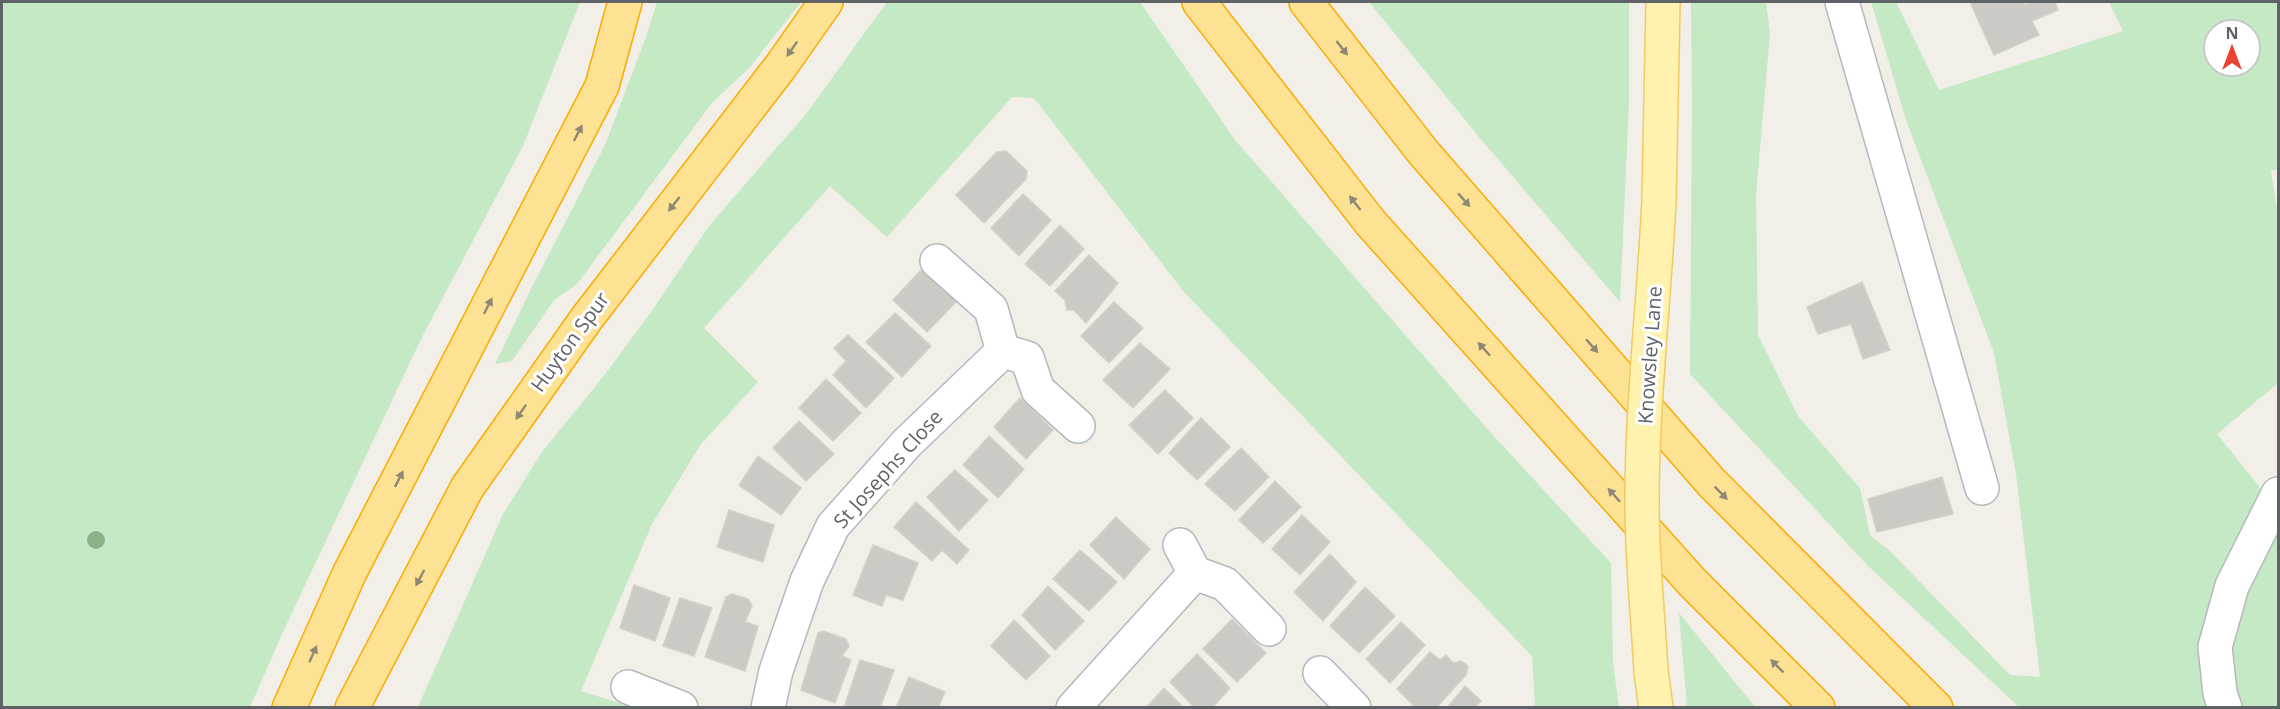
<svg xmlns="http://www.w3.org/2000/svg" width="2280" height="709" viewBox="0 0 2280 709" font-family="'Open Sans',sans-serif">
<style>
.green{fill:#c5e8c5;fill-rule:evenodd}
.building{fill:#cccac5;stroke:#d6d1c6;stroke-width:1.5}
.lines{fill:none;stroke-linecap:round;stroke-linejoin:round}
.minor-casing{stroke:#b5b8bc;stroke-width:36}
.major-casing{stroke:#f2c960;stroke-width:36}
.highway-casing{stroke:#f9ab00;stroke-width:36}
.minor{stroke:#fff;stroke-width:33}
.major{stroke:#fff2af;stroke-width:33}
.highway{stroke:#fde293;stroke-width:33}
.major-bridge-casing{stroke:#f2c960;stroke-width:36;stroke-linecap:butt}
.major-bridge{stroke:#fff2af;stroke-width:33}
.tree{fill:#89b387}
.oneway{fill:#8e8975}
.labels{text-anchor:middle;stroke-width:6;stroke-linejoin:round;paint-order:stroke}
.street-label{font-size:20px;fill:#5f6368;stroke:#fff}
</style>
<rect width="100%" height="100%" fill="#f1efe8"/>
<!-- green -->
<path class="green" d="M 2,2 L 580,2 L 523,146 L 421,339 L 282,634 L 250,707 L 2,707 Z
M 657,2 L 801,2 L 750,67 L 712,103 L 577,284 L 554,300 L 512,361 L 495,364 L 531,289 L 605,145 L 646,37 Z
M 887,2 L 1140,2 L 1235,140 L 1490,432 L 1611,563 L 1613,663 L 1619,707 L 1535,707 L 1532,656 L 1184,292 L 1034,98 L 1012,97 L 887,237 L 830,186 L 704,328 L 758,382 L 701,444 L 652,524 L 581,691 L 632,707 L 418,707 L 503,514 L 542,452 L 603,377 L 654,308 L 709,226 L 806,114 Z
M 1369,2 L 1629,2 L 1629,103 L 1620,302 L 1479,137 Z
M 1691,2 L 1766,2 L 1770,33 L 1756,195 L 1758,335 L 1798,416 L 1860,488 L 1870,535 L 1889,550 L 2010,675 L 2040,677 L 2016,474 L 1994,353 L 1906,120 L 1871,2 L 1896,2 L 1939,90 L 2123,31 L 2109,2 L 2278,2 L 2278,169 L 2271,171 L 2278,216 L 2278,383 L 2217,434 L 2278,510 L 2278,707 L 2019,707 L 1867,565 L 1690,374 L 1692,106 ZM 2214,30 L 2250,30 L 2250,66 L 2214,66 Z
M 1679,613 L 1755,707 L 1687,707 Z"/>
<!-- building -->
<path class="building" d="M 1970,2 L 2024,2 L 2025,5 L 2033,2 L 2055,2 L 2058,10 L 2032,21 L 2039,35 L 1994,55 Z
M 1006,151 L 1027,171 L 1026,179 L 984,223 L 956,195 L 997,152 Z
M 1023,194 L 1051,220 L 1019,256 L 991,228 Z
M 1060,225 L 1084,249 L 1050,286 L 1025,264 Z
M 1089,255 L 1118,283 L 1086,323 L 1074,310 L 1067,310 L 1065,300 L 1055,291 Z
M 921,270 L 956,302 L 927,332 L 893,300 Z
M 1862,282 L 1890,350 L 1863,359 L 1851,324 L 1818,334 L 1807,307 Z
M 1114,302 L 1143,328 L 1109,363 L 1081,336 Z
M 895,313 L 931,346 L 902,377 L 866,342 Z
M 848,335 L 894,378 L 866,408 L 833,375 L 846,361 L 834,348 Z
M 1140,343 L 1170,369 L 1133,408 L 1103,380 Z
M 826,379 L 861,413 L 833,441 L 799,408 Z
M 1165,390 L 1193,418 L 1158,454 L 1129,425 Z
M 1020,398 L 1053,430 L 1026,459 L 994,427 Z
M 1201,418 L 1230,447 L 1197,480 L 1169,453 Z
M 799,421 L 834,454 L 806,481 L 773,448 Z
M 989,436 L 1024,469 L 998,498 L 963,465 Z
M 1241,448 L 1269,477 L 1235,511 L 1205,484 Z
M 758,456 L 801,488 L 781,515 L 739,485 Z
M 955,470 L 988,500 L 959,531 L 927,497 Z
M 1942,477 L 1953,514 L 1877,532 L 1868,499 Z
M 1275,481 L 1301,507 L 1263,543 L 1239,520 Z
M 916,502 L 969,550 L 957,564 L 942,550 L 932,561 L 894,527 Z
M 729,510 L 774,525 L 763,562 L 717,547 Z
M 1302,515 L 1330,542 L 1300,575 L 1272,549 Z
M 1116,517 L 1150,549 L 1124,579 L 1090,545 Z
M 873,545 L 918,563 L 903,600 L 886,595 L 882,606 L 853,595 Z
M 1080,550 L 1117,582 L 1089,611 L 1053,579 Z
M 1330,554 L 1356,582 L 1323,621 L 1294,592 Z
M 634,585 L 670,598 L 655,641 L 620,628 Z
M 1048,586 L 1084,621 L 1055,650 L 1022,615 Z
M 1365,587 L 1395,616 L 1359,653 L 1330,626 Z
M 732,594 L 748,599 L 752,606 L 745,622 L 758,626 L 745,671 L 705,657 L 726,597 Z
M 680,598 L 712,608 L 694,656 L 663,646 Z
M 1232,619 L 1266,653 L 1237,682 L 1203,649 Z
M 1014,620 L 1050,656 L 1026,680 L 991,646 Z
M 1401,622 L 1425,645 L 1390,683 L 1366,659 Z
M 823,631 L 846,639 L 849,646 L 842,656 L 851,660 L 835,703 L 801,690 L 818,633 Z
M 1430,652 L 1440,660 L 1446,655 L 1453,663 L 1461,661 L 1468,666 L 1466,675 L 1436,708 L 1416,708 L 1397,689 Z
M 1197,654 L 1230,688 L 1212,708 L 1195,708 L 1170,682 Z
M 860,660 L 894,670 L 880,708 L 844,708 Z
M 909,677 L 945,692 L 938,708 L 896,708 Z
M 1465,686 L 1481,701 L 1474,708 L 1447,708 Z
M 1164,688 L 1184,708 L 1146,708 Z"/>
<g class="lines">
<defs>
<path id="minor" d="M 1842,2 L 1982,488
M 937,261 L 991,309 L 1003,351 L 1027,358 L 1038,390 L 1078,426
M 1180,545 L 1195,573 L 1225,584 L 1269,629
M 1320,673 L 1354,708
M 628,687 L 681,708
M 768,708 L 776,671 L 807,581 L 833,526 L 907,443 L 1003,351
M 1073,708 L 1195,573
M 2225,708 L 2220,693 L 2215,647 L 2232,586 L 2278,494"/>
<path id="major" d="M 1659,201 L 1663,2
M 1651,671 L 1656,708"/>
<path id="highway" d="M 1199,2 L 1370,222 L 1692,582 L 1818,708
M 1306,2 L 1423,152 L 1711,482 L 1936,708
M 289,708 L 350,572 L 602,86 L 625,2
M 352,708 L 467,488 L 587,318 L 781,66 L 826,2"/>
</defs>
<!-- minor casing -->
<use href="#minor" class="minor-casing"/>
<!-- major casing -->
<use href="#major" class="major-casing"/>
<!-- highway casing -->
<use href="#highway" class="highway-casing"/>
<!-- minor -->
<use href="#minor" class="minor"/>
<!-- major -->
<use href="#major" class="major"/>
<!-- highway -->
<use href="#highway" class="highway"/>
<defs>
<path id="major-bridge" d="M 1651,671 C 1648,615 1642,559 1642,502 C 1642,402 1654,302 1659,201"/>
</defs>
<!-- major-bridge casing -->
<use href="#major-bridge" class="major-bridge-casing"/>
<!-- major-bridge -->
<use href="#major-bridge" class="major-bridge"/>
</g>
<!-- trees -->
<circle class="tree" cx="96" cy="540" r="9"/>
<!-- one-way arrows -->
<defs><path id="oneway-solid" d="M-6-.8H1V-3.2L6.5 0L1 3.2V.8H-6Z" transform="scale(1.5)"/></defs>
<g class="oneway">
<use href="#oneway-solid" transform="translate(1342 48) rotate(52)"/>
<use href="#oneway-solid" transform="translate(792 49) rotate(125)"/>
<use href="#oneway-solid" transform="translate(578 133) rotate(-63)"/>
<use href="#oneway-solid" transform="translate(1464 200) rotate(49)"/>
<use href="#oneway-solid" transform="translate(1355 203) rotate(-128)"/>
<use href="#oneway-solid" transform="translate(674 204) rotate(128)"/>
<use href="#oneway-solid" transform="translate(488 306) rotate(-63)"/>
<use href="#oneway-solid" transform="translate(1592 346) rotate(49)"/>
<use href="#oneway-solid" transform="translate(1484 349) rotate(-132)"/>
<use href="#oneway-solid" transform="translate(521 412) rotate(125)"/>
<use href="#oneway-solid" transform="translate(399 479) rotate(-63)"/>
<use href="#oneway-solid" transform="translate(1721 493) rotate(45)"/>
<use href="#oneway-solid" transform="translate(1614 495) rotate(-132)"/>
<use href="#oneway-solid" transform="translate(420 578) rotate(118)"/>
<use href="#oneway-solid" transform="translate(313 654) rotate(-66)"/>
<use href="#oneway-solid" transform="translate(1777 666) rotate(-135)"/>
</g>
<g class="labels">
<!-- street labels -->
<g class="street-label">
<text transform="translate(570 342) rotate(-54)" y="7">Huyton Spur</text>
<text transform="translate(1650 355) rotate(-86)" y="7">Knowsley Lane</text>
<text transform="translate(888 469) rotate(-48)" y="7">St Josephs Close</text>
</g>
</g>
<!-- border -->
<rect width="2280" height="709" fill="none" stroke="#5f6368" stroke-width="6"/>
<!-- north arrow -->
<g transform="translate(2232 48)"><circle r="28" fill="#ffffff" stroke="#bfc1c3" stroke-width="1.5"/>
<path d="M0-4.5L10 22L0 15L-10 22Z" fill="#ea4335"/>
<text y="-9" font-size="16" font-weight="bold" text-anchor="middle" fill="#5f6368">N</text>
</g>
</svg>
